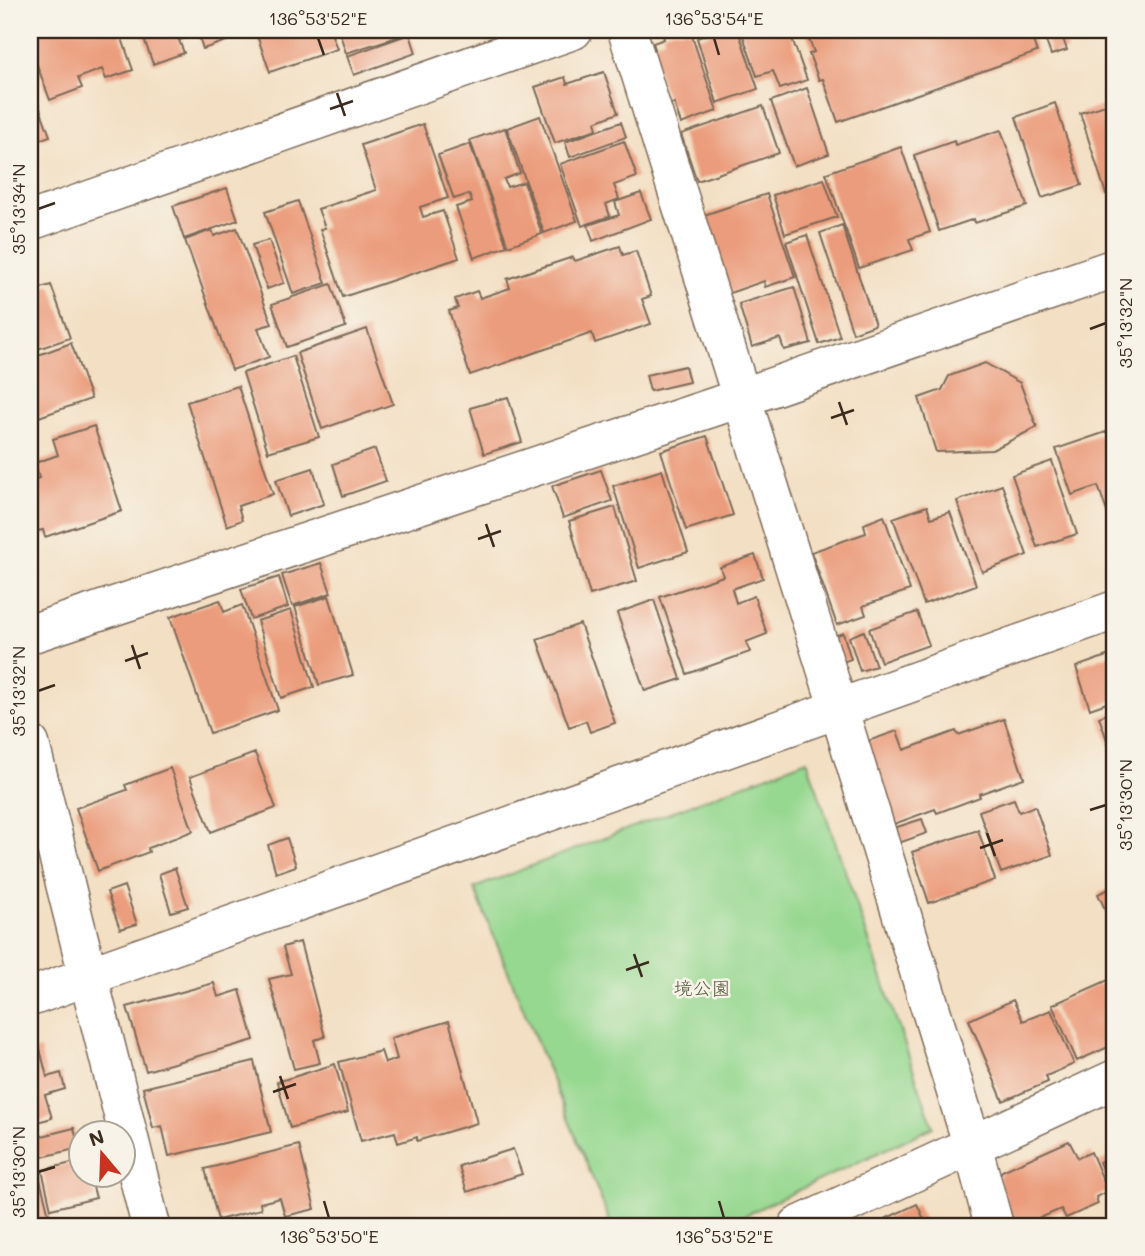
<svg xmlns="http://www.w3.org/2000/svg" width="1145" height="1256" viewBox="0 0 1145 1256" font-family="Mali,'Klee One',sans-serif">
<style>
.green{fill:#96d890;stroke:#688157;stroke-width:2}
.building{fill:#eb9c7b}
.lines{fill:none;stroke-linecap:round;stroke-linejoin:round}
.minor-casing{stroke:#7b6958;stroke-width:41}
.minor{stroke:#fff;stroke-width:38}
.ticks{fill:none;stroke:#3b2a1e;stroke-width:2.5}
.labels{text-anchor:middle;stroke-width:5;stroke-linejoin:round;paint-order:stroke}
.park-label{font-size:19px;fill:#52563a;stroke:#f7f3e8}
.neatline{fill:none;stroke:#3b2a1e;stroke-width:2.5}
.ticks-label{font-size:18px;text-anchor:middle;fill:#3b2a1e}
</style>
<rect width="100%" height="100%" fill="#f7f3e8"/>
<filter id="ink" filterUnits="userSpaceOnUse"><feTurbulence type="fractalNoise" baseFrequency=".0143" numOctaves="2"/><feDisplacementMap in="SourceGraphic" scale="14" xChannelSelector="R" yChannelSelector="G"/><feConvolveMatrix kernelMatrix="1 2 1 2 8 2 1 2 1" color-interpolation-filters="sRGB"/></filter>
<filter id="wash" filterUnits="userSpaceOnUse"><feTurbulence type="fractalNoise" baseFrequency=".00686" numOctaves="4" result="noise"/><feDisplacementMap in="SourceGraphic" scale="28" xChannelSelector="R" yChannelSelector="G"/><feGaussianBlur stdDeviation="1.57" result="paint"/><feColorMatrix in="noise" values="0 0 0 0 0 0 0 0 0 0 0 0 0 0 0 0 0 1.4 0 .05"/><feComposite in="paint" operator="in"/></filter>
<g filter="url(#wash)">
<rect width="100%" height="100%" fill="#f3dfc3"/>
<!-- green -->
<path class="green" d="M 807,760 L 933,1127 L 722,1226 L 612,1226 L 474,888 Z"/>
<g id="blocks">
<!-- building -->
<path class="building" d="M 48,30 L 119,30 L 133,70 L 106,79 L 102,69 L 78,78 L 82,88 L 50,100 L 30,46 L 30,36 Z
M 141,30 L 235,30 L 238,37 L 203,49 L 198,33 L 179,40 L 184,53 L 153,64 Z
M 255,30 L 330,30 L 337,49 L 270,72 Z
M 343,30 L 409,30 L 410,33 L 346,53 L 339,31 Z
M 673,30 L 690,30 L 717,111 L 681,124 L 674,103 L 669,105 L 651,50 L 655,49 L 653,43 L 664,39 L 663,33 Z
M 713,30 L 738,30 L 758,89 L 717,103 L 697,38 L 714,32 Z
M 741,30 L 789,30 L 807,80 L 780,89 L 773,71 L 757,76 Z
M 805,30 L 1029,30 L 1037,52 L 838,122 L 823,79 L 819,80 L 809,54 L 814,52 Z
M 1042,30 L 1060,30 L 1067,50 L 1051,55 Z
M 410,34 L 416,53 L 354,75 L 347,56 Z
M 604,72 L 618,113 L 595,122 L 597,129 L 555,143 L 535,87 L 565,77 L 567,84 Z
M 32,87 L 50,136 L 30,143 L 30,88 Z
M 807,88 L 829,154 L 794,166 L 771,101 Z
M 1115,102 L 1115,191 L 1106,194 L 1080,113 Z
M 1055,103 L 1082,185 L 1042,198 L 1016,117 Z
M 763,106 L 779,153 L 697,181 L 681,134 Z
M 540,116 L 577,221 L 544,233 L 507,128 Z
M 621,122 L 626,137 L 570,157 L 565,142 Z
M 423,124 L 448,198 L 420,207 L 423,217 L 443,211 L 459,258 L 343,297 L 320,229 L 325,228 L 318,209 L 376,190 L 361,145 Z
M 505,128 L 520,173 L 504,179 L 507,187 L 524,182 L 542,234 L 508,246 L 470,140 Z
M 1001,130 L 1027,206 L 975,223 L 974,219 L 939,231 L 914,155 L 954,141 L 955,145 Z
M 624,141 L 637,177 L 614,185 L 619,199 L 606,204 L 610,216 L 582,226 L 560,164 Z
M 470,144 L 507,246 L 474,258 L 456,207 L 472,202 L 469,194 L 454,199 L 438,155 Z
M 901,147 L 930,232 L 909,239 L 913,250 L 859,268 L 826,173 Z
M 824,179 L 837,217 L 785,234 L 773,195 Z
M 227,188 L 238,220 L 184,239 L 173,206 Z
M 641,193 L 651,219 L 593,241 L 588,225 L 619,215 L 615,202 Z
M 767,194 L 795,277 L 765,287 L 764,281 L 727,294 L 701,216 Z
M 298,201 L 326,283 L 293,294 L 265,212 Z
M 842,225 L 875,325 L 853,333 L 820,233 Z
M 237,228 L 272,324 L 258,328 L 269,357 L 232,370 L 185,240 L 212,230 L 214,236 Z
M 807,235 L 840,337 L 819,344 L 786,242 Z
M 269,240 L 284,283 L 267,289 L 252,245 Z
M 620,246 L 623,255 L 636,251 L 651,296 L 642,299 L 651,324 L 595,343 L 592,333 L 470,375 L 449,311 L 458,308 L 455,299 L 477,291 L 480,298 L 510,288 L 507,279 L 573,257 L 575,261 Z
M 30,257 L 41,288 L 51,285 L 70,338 L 38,349 L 35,338 L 30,340 Z
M 331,284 L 346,327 L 287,347 L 272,304 Z
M 794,287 L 811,343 L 784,350 L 780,338 L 752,347 L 739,304 Z
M 367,329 L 393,404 L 322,429 L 297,353 Z
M 71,343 L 91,399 L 30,420 L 30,358 Z
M 293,356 L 319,437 L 268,452 L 243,373 Z
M 985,363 L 1020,383 L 1037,427 L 992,450 L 936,452 L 919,398 L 942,390 L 949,376 Z
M 685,366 L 689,382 L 650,391 L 646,375 Z
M 238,386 L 273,494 L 238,506 L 242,520 L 227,526 L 187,402 Z
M 508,397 L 522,442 L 484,454 L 470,408 Z
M 94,426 L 122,511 L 45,537 L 43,530 L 37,531 L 30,508 L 30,481 L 39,478 L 35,463 L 58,455 L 53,439 Z
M 1115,429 L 1115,534 L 1098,486 L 1072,495 L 1056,449 Z
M 707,436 L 733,515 L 686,530 L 661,451 Z
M 375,449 L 386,481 L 343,496 L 333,464 Z
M 1052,461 L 1077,534 L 1037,547 L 1012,475 Z
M 313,468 L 324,504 L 288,516 L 276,480 Z
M 601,470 L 612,501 L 563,518 L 552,486 Z
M 662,470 L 688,552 L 639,568 L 613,486 Z
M 1002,485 L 1027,555 L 982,572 L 957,501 Z
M 927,506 L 931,518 L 950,512 L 976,585 L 924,604 L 893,518 Z
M 615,507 L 637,581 L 590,595 L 569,521 Z
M 884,516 L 910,590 L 863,606 L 866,615 L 837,625 L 811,552 L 866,533 L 864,524 Z
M 755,555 L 763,578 L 732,589 L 736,603 L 754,596 L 767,634 L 746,642 L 750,652 L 687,674 L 660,597 L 723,576 L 720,567 Z
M 321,563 L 331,593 L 292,606 L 282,575 Z
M 279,577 L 288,607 L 251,619 L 241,589 Z
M 329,596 L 353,675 L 319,685 L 295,607 Z
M 220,600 L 224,612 L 242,605 L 278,710 L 210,733 L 170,617 Z
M 654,600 L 681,679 L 645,691 L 617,613 Z
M 291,610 L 314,687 L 281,698 L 257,621 Z
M 917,612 L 929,645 L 881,662 L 869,629 Z
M 580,624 L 615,723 L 590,732 L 586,721 L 569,727 L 537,639 Z
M 864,631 L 876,666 L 860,671 L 849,637 Z
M 843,633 L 851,659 L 840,663 L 831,637 Z
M 1115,653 L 1115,700 L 1090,709 L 1076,667 Z
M 1115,711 L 1115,763 L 1099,717 Z
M 1004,719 L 1024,778 L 979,794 L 980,797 L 937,813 L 935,809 L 894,824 L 865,742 L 897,731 L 904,750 L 956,731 L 958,735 Z
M 255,753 L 276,808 L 211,832 L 190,777 Z
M 170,768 L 193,831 L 148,848 L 149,852 L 98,871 L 76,808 L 127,790 L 125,785 Z
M 1014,799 L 1019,812 L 1035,806 L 1052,855 L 1001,873 L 979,811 Z
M 922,819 L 927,833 L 896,844 L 891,829 Z
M 978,830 L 995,880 L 929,903 L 912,852 Z
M 287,838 L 296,866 L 276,873 L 268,845 Z
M 175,868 L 188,907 L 171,912 L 159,874 Z
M 124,886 L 137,924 L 120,929 L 107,892 Z
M 1115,886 L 1115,931 L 1098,894 Z
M 300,942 L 325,1037 L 314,1040 L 320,1063 L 294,1069 L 269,979 L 291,974 L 283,947 Z
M 1115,977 L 1115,1044 L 1077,1061 L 1052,1005 Z
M 214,983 L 218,997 L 240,990 L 254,1040 L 146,1071 L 127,1007 Z
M 1013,1000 L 1023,1021 L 1051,1010 L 1074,1064 L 1046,1076 L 1048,1082 L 1003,1101 L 969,1020 Z
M 449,1021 L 477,1123 L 417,1141 L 417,1137 L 398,1143 L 395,1132 L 361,1141 L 339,1062 L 381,1051 L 385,1063 L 397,1059 L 391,1038 Z
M 40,1049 L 47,1077 L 61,1073 L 65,1089 L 45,1095 L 52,1118 L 30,1124 L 30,1052 Z
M 254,1061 L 271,1132 L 169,1156 L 162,1126 L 153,1128 L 143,1088 Z
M 335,1064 L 348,1112 L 290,1128 L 277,1082 Z
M 74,1128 L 79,1148 L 30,1160 L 30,1139 Z
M 1069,1141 L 1078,1158 L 1091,1152 L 1108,1191 L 1096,1197 L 1098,1204 L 1066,1218 L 1061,1209 L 1021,1226 L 1015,1226 L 998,1178 L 1002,1171 Z
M 299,1145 L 315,1209 L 285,1216 L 280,1198 L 260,1203 L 261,1209 L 218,1220 L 205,1169 Z
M 513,1149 L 522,1174 L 467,1192 L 459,1166 Z
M 1115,1154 L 1115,1198 L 1099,1162 Z
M 35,1160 L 51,1223 L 30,1226 L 30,1162 Z
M 80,1161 L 80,1176 L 90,1176 L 96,1198 L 51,1209 L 42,1170 Z
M 917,1204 L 927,1226 L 870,1226 Z"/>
</g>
</g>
<g filter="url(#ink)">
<use href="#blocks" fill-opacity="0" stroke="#7b6958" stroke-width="2"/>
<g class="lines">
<defs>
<path id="minor" d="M 627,30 L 839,710 L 972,1144 L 994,1226
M 30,221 L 573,30
M 30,634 L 741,398 L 1115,268
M 30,744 L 151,1226
M 30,997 L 1115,610
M 798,1226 L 1115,1079"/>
</defs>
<!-- minor casing -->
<use href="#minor" class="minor-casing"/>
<!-- minor -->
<use href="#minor" class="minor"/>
</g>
</g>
<!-- ticks -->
<path class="ticks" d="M 318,38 L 324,55M 714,38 L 719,55M 337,93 L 345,116M 330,109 L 353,101M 38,209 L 55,203M 1090,329 L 1106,323M 839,402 L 847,425M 831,418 L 854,410M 486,524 L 494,547M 478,539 L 501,531M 132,645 L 140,669M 125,661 L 148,653M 38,691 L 55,685M 1090,810 L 1106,805M 987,833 L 995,856M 980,848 L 1003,840M 634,954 L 642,977M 626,970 L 649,962M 280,1076 L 288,1099M 273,1092 L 296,1084M 38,1172 L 55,1167M 324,1201 L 329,1218M 719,1201 L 724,1218"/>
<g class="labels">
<!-- park labels -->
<g class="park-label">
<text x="702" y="995">境公園</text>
</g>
</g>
<!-- margin -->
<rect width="1145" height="1256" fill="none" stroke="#f7f3e8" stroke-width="77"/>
<!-- north arrow -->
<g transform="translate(102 1154) rotate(341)"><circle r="33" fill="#f7f3e8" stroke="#aca397" stroke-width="2"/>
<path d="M0-5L12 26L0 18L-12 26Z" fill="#c8321e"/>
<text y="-10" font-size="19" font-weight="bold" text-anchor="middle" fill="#3b2a1e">N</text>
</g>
<rect x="38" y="38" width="1068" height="1180" class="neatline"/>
<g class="ticks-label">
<text x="318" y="25">136°53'52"E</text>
<text x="714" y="25">136°53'54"E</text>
<text transform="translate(19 209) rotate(-90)" y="6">35°13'34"N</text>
<text transform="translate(1126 323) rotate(-90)" y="6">35°13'32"N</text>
<text transform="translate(19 691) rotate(-90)" y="6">35°13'32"N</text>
<text transform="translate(1126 805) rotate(-90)" y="6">35°13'30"N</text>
<text transform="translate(19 1172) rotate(-90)" y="6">35°13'30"N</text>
<text x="329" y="1243">136°53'50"E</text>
<text x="724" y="1243">136°53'52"E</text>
</g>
</svg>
